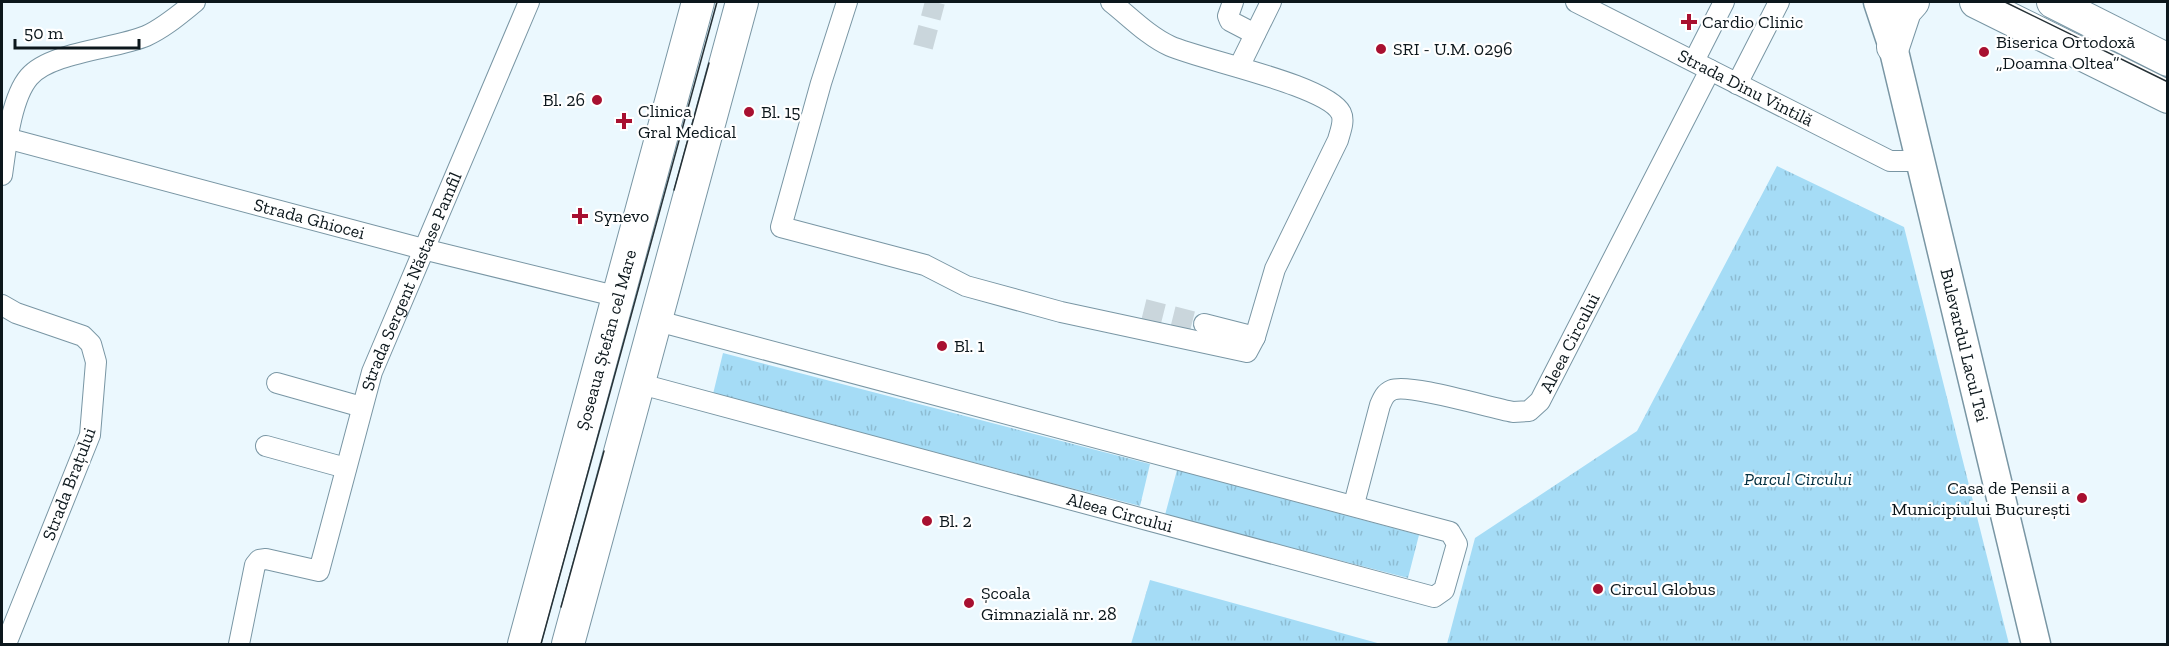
<svg xmlns="http://www.w3.org/2000/svg" width="2169" height="646" viewBox="0 0 2169 646" font-family="'Zilla Slab',serif">
<style>
.grass{fill:url(#grass-tufts)}
.lines{fill:none;stroke-linecap:round;stroke-linejoin:round}
.street-tunnel{stroke:#cad6dc;stroke-width:20;stroke-dasharray:20 10;stroke-linecap:butt}
.street-casing{stroke:#7996a4;stroke-width:22}
.secondary-casing{stroke:#7996a4;stroke-width:31}
.primary-casing{stroke:#7996a4;stroke-width:34}
.street{stroke:#fff;stroke-width:20}
.secondary{stroke:#fff;stroke-width:28}
.primary{stroke:#fff;stroke-width:32}
.tram{stroke:#263136;stroke-width:1.5}
.poi-dot{fill:#a81030;stroke:#fff;stroke-width:2}
.labels{text-anchor:middle;stroke-width:4.5;stroke-linejoin:round;paint-order:stroke}
.poi-label{font-size:18px;fill:#0c171c;stroke:#fff;text-anchor:start}
.street-label{font-size:18px;fill:#0c171c;stroke:#fff}
.park-label{font-size:18px;font-style:italic;fill:#002f41;stroke:#fff}
</style>
<defs>
<pattern id="grass-tufts" width="24" height="20" patternUnits="userSpaceOnUse" patternTransform="scale(1.5)"><rect width="24" height="20" fill="#a5dcf6"/><path d="M3 7l-1-3M5 7V3M7 7l1-3M15 17l-1-3M17 17v-4M19 17l1-3" fill="none" stroke="#8dbcd2"/></pattern>
</defs>
<rect width="100%" height="100%" fill="#ebf8fe"/>
<!-- grass -->
<path class="grass" d="M 1777,166 L 1904,227 L 2009,644 L 1447,644 L 1475,538 L 1637,431 Z
M 723,353 L 1150,464 L 1140,506 L 713,394 Z
M 1177,470 L 1419,535 L 1408,578 L 1165,515 Z
M 1150,580 L 1381,644 L 1131,644 Z"/>
<g class="lines">
<!-- street-tunnel -->
<path class="street-tunnel" d="M 923,47 L 935,2
M 1144,309 L 1204,324"/>
<defs>
<g id="street">
<path d="M 847,2 L 821,83 L 781,227 L 925,265 L 966,286 L 1061,312 L 1247,352 L 1255,337 L 1275,269 L 1338,140 C 1340,132 1345,121 1341,113 C 1327,85 1201,60 1170,46 C 1148,36 1129,16 1111,2"/>
<path d="M 1233,2 L 1228,16 L 1230,21 L 1255,34"/>
<path id="s1" d="M 1576,2 L 1890,161 L 1920,161"/>
<path d="M 1694,61 L 1724,2"/>
<path d="M 1239,67 L 1271,2"/>
<path d="M 1737,84 L 1779,2"/>
<path id="s2" d="M 2,137 L 423,249 L 619,297"/>
<path d="M 2,175 C 6,147 11,98 29,77 C 50,52 115,49 146,36 C 164,28 180,14 195,2"/>
<path d="M 2,305 L 16,313 L 83,336 L 91,344 L 96,362 L 90,435 L 6,644"/>
<path d="M 1204,324 L 1255,337"/>
<path d="M 277,383 L 362,407"/>
<path id="s3" d="M 637,383 L 1434,597 L 1444,590 L 1457,544 L 1450,532 L 654,320"/>
<path d="M 266,446 L 346,468"/>
<path id="s4" d="M 1354,504 L 1380,405 C 1383,398 1385,393 1392,390 C 1409,383 1490,408 1513,412 L 1529,411 L 1540,401 L 1710,70"/>
<path id="s5" d="M 239,644 L 255,565 L 259,560 L 266,559 L 319,571 L 372,372 L 529,2"/>
</g>
<g id="secondary">
<path id="s6" d="M 1878,2 L 1893,47 L 2036,644"/>
</g>
<g id="primary">
<path d="M 1976,2 L 2168,97"/>
<path d="M 2053,2 L 2168,60"/>
<path d="M 1893,47 L 1905,11 L 1913,2"/>
<path id="s7" d="M 524,644 L 698,2"/>
<path d="M 568,644 L 742,2"/>
</g>
</defs>
<!-- street casing -->
<use href="#street" class="street-casing"/>
<!-- secondary casing -->
<use href="#secondary" class="secondary-casing"/>
<!-- primary casing -->
<use href="#primary" class="primary-casing"/>
<!-- street -->
<use href="#street" class="street"/>
<!-- secondary -->
<use href="#secondary" class="secondary"/>
<!-- primary -->
<use href="#primary" class="primary"/>
<!-- tram -->
<path class="tram" d="M 2005,2 L 2168,82
M 674,190 L 709,63
M 561,607 L 604,451
M 541,644 L 717,2"/>
</g>
<!-- markers -->
<g class="poi-dot">
<path d="M1686 13h6v6h6v6h-6v6h-6v-6h-6v-6h6z"/>
<circle cx="1381" cy="49" r="6"/>
<circle cx="1984" cy="52" r="6"/>
<circle cx="597" cy="100" r="6"/>
<circle cx="749" cy="112" r="6"/>
<path d="M621 112h6v6h6v6h-6v6h-6v-6h-6v-6h6z"/>
<path d="M577 207h6v6h6v6h-6v6h-6v-6h-6v-6h6z"/>
<circle cx="942" cy="346" r="6"/>
<circle cx="2082" cy="498" r="6"/>
<circle cx="927" cy="521" r="6"/>
<circle cx="1598" cy="589" r="6"/>
<circle cx="969" cy="603" r="6"/>
</g>
<g class="labels">
<!-- poi labels -->
<g class="poi-label">
<text x="1702" y="28">Cardio Clinic</text>
<text x="1996" y="48">Biserica Ortodoxă<tspan x="1996" dy="21">„Doamna Oltea”</tspan></text>
<text x="1393" y="55">SRI - U.M. 0296</text>
<text x="585" y="106" text-anchor="end">Bl. 26</text>
<text x="638" y="117">Clinica<tspan x="638" dy="21">Gral Medical</tspan></text>
<text x="761" y="118">Bl. 15</text>
<text x="594" y="222">Synevo</text>
<text x="954" y="352">Bl. 1</text>
<text x="2070" y="494" text-anchor="end">Casa de Pensii a<tspan x="2070" dy="21">Municipiului București</tspan></text>
<text x="939" y="527">Bl. 2</text>
<text x="1610" y="595">Circul Globus</text>
<text x="981" y="599">Școala<tspan x="981" dy="21">Gimnazială nr. 28</tspan></text>
</g>
<!-- street labels -->
<g class="street-label">
<text dy="6" stroke="none"><textPath href="#s1" startOffset="190">Strada Dinu Vintilă</textPath></text>
<text dy="6" stroke="none"><textPath href="#s2" startOffset="318">Strada Ghiocei</textPath></text>
<text dy="6" stroke="none"><textPath href="#s5" startOffset="453">Strada Sergent Năstase Pamfil</textPath></text>
<text dy="6" stroke="none"><textPath href="#s7" startOffset="315">Șoseaua Ștefan cel Mare</textPath></text>
<text dy="6" stroke="none"><textPath href="#s4" startOffset="342">Aleea Circului</textPath></text>
<text dy="6" stroke="none"><textPath href="#s6" startOffset="354">Bulevardul Lacul Tei</textPath></text>
<text transform="translate(69 484) rotate(-69)" y="6">Strada Brațului</text>
<text dy="6" stroke="none"><textPath href="#s3" startOffset="500">Aleea Circului</textPath></text>
</g>
<!-- park labels -->
<g class="park-label">
<text x="1798" y="485">Parcul Circului</text>
</g>
</g>
<!-- border -->
<rect width="2169" height="646" fill="none" stroke="#0c171c" stroke-width="6"/>
<!-- scale -->
<path d="M15 39v9h124v-9" fill="none" stroke="#0c171c" stroke-width="3"/>
<text x="24" y="39" font-size="18" fill="#0c171c" stroke="#ffffff" stroke-width="4.5" paint-order="stroke">50 m</text>
</svg>
